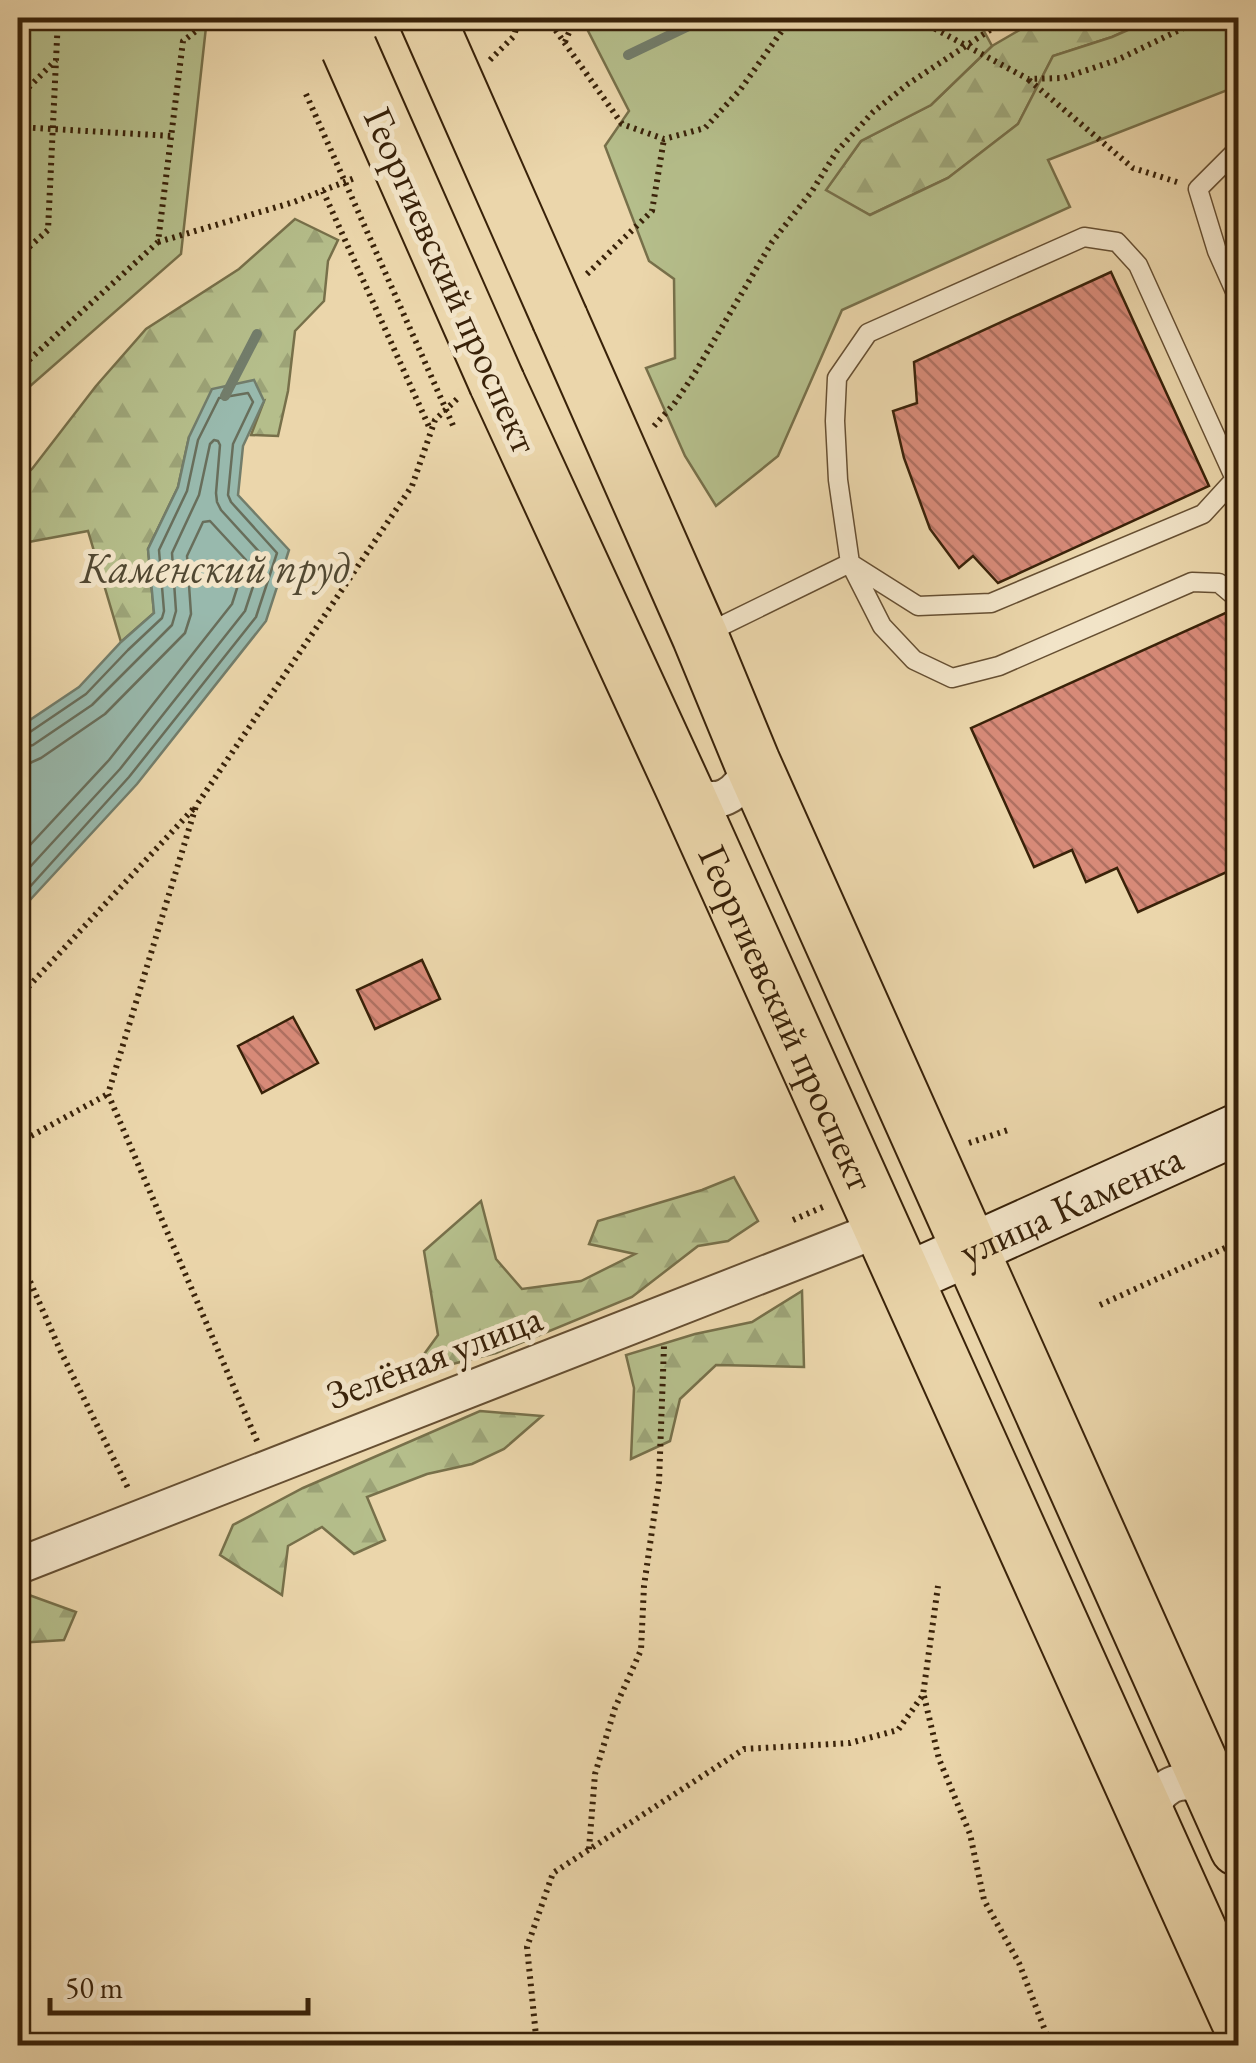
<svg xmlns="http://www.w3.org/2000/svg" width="1256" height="2063" viewBox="0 0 1256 2063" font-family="'EB Garamond',serif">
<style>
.forest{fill:url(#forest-firs);stroke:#77704a;stroke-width:2.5}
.park{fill:#b5be8b;stroke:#77704a;stroke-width:2.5}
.water{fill:#98b9ad;stroke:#727d6b;stroke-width:2.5}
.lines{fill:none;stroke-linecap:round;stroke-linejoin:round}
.shore{stroke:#686e5b;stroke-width:2.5}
.stream{stroke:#727d6b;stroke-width:10}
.building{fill:url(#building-back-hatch);stroke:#392209;stroke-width:2.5}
.lane-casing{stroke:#664f32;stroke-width:21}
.street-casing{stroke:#664f32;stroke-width:39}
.secondary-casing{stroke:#392209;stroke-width:54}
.primary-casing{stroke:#392209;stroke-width:59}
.path{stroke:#392209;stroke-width:6;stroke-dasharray:2.5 5;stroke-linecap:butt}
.lane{stroke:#f2e4c8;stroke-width:18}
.street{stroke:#f2e4c8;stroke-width:35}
.secondary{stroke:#f2e4c8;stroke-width:50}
.primary{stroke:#ebd6ab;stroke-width:55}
.primary-bridge-casing{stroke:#392209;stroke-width:59;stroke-linecap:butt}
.path-bridge{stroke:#392209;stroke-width:6;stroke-dasharray:2.5 5;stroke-linecap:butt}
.primary-bridge{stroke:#ebd6ab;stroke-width:55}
.labels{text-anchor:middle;stroke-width:10;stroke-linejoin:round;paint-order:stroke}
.street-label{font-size:40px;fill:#392209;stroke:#f2e4c8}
.water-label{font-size:42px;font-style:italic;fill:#514832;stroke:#f2e4c8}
</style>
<defs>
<pattern id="forest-firs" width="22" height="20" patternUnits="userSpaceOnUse" patternTransform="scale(2.5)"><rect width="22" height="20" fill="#b5be8b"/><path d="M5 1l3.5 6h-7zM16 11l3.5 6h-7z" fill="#9ca377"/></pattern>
<pattern id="building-back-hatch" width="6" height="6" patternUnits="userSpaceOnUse" patternTransform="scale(2.5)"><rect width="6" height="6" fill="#d78a78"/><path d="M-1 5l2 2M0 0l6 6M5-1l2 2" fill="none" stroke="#af7061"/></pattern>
</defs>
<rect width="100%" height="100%" fill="#ebd6ab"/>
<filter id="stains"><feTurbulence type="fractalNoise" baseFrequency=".002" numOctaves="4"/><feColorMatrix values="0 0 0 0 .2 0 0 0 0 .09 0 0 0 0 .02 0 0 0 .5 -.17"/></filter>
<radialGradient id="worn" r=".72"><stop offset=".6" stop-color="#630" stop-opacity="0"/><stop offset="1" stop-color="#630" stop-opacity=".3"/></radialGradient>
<!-- forest -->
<path class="forest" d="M 1040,18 L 1155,18 L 1112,37 L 1053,56 L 1018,124 L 948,178 L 870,215 L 825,191 L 861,141 L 931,105 L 992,46 Z
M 295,219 L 338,240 L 328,261 L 324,301 L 295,331 L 288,391 L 278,436 L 251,435 L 264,401 L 189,437 L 178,487 L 148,549 L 154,613 L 121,642 L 88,531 L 18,544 L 18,481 L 32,469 L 96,386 L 146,329 L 239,269 Z
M 734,1177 L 758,1221 L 728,1241 L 698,1246 L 632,1297 L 496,1353 L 409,1375 L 438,1335 L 424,1251 L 481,1201 L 496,1259 L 522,1289 L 581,1281 L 635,1254 L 589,1244 L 598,1221 L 702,1190 Z
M 802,1291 L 804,1367 L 716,1365 L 680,1399 L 670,1441 L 631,1459 L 634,1388 L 626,1355 L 695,1334 L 752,1322 Z
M 480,1411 L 542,1416 L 504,1449 L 472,1464 L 427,1474 L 367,1497 L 385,1540 L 354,1554 L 322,1527 L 288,1546 L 282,1595 L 220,1555 L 233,1525 L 303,1488 Z
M 29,1595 L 76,1612 L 64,1640 L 18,1643 L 18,1601 Z"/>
<!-- park -->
<path class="park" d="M 18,18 L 207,18 L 181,254 L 21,394 L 18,400 Z
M 578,18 L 977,18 L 992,46 L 931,105 L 861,141 L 826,190 L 870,215 L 948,178 L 1018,124 L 1053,56 L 1112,37 L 1155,18 L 1238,18 L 1238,86 L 1048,160 L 1070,207 L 842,310 L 778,456 L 716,506 L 685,456 L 646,368 L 675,358 L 674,279 L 649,261 L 605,146 L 629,111 L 586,27 Z"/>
<!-- water -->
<path class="water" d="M 254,380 L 264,401 L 243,446 L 238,495 L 289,550 L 266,621 L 137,784 L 30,900 L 18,917 L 18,728 L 79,687 L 121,642 L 154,613 L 148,549 L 178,487 L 189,437 L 212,389 Z"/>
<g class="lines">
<!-- shore -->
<path class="shore" d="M 18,736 L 27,734 L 86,694 L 128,650 L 162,618 L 164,611 L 159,550 L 187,491 L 198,440 L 219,398 L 248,393 L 253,402 L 233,444 L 228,495 L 231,502 L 277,553 L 256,617 L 129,777 L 18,900
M 18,749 L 33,745 L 92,705 L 172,625 L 176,611 L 172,553 L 199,495 L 210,444 L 214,440 L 218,441 L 220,445 L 216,493 L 217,502 L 221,510 L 263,556 L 245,611 L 120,769 L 18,880
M 18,764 L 30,763 L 41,758 L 105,714 L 185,633 L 191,614 L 187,556 L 203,522 L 210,521 L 246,560 L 232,604 L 109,760 L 18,858"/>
<!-- stream -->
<path class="stream" d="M 628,55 L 697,22 L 701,18
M 225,396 L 257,334"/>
</g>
<!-- building -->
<path class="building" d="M 1111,272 L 1209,486 L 998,583 L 973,556 L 959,568 L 930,529 L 904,458 L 893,411 L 917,403 L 914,362 Z
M 1232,610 L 1238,611 L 1238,867 L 1138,912 L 1117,868 L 1086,882 L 1072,850 L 1034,867 L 971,728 Z
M 422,960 L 440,999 L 375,1029 L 357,990 Z
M 293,1017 L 318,1063 L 262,1093 L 238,1046 Z"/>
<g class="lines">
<defs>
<path id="lane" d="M 1238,152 L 1232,155 L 1198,189 L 1217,251 L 1238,298
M 705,634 L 850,563 L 918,606 L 991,603 L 1203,514 L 1235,479 L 1138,265 L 1117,242 L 1084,237 L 868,333 L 837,378 L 835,421 L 838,480 L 850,563 L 882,626 L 914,660 L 952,678 L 999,666 L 1192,582 L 1219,583 L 1238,599"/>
<path id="street" d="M 684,789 C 716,811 740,797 752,762
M 18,1566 L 882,1228
M 1147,1816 C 1161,1784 1177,1775 1211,1787"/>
<g id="secondary">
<path id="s1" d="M 905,1279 L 1238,1129"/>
</g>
<g id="primary">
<path d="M 560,319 L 700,636 L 752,762 L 1238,1848"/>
<path id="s2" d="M 497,383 L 684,789 L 1238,2018"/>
</g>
</defs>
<!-- lane casing -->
<use href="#lane" class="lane-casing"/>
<!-- street casing -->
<use href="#street" class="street-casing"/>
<!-- secondary casing -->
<use href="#secondary" class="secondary-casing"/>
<!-- primary casing -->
<use href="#primary" class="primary-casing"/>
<!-- path -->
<path class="path" d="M 547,18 L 622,124 L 664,139 L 705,128 L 740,90 L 791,18
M 915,18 L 1028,79 L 1063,78 L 1117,60 L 1194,23 L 1237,18
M 565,42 L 575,18
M 490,60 L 514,36 L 519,18
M 1029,80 L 1133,168 L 1177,182
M 18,98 L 56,60
M 18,127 L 172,136
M 323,191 L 430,429
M 158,242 L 294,202 L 357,177
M 18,257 L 48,230 L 58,18
M 587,274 L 652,211 L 664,139
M 18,370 L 158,242 L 183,41 L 213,18
M 654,426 L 674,404 L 693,376 L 772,242 L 812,191 L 837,151 L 873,112 L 908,84 L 1008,18
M 18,998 L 195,807
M 18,1143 L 108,1094
M 969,1143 L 1011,1129
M 793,1220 L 825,1206
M 18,1254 L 61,1352 L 128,1488
M 1100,1305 L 1238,1242
M 257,1441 L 108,1094 L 196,806 L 412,486 L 435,420 L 459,397
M 18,1506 L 28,1527
M 924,1696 L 939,1759 L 970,1834 L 984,1900 L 1019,1963 L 1051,2046
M 589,1849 L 595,1774 L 615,1708 L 641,1650 L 644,1586 L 659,1482 L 664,1346
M 537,2046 L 527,1947 L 553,1873 L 744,1749 L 850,1743 L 898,1730 L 923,1695 L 938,1586"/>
<!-- lane -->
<use href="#lane" class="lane"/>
<!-- street -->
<use href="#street" class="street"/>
<!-- secondary -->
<use href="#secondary" class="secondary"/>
<!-- primary -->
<use href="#primary" class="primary"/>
<defs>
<path id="primary-bridge" d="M 427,18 L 560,319
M 349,48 L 497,383"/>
</defs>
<!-- primary-bridge casing -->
<use href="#primary-bridge" class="primary-bridge-casing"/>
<!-- path-bridge -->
<path class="path-bridge" d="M 306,94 L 455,430"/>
<!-- primary-bridge -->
<use href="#primary-bridge" class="primary-bridge"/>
</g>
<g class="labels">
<!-- street labels -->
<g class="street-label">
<text transform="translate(452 280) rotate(66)" y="14">Георгиевский проспект</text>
<text dy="14" stroke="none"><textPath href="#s2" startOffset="698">Георгиевский проспект</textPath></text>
<text dy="14" stroke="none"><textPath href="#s1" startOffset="182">улица Каменка</textPath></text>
<text transform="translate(434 1356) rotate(-21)" y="14">Зелёная улица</text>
</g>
<!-- water labels -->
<g class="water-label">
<text x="215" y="582">Каменский пруд</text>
</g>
</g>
<!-- margin -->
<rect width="1256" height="2063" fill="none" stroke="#ebd6ab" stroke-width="60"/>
<rect x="20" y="20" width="1216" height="2023" fill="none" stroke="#392209" stroke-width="5"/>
<rect x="30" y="30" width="1196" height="2003" fill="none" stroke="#392209" stroke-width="2.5"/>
<!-- scale -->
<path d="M50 1998v15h258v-15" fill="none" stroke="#392209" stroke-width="5"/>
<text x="65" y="1998" font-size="30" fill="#392209" stroke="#f2e4c8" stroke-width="8" paint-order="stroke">50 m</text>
<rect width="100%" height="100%" filter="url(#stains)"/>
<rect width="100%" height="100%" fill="url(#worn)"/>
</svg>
